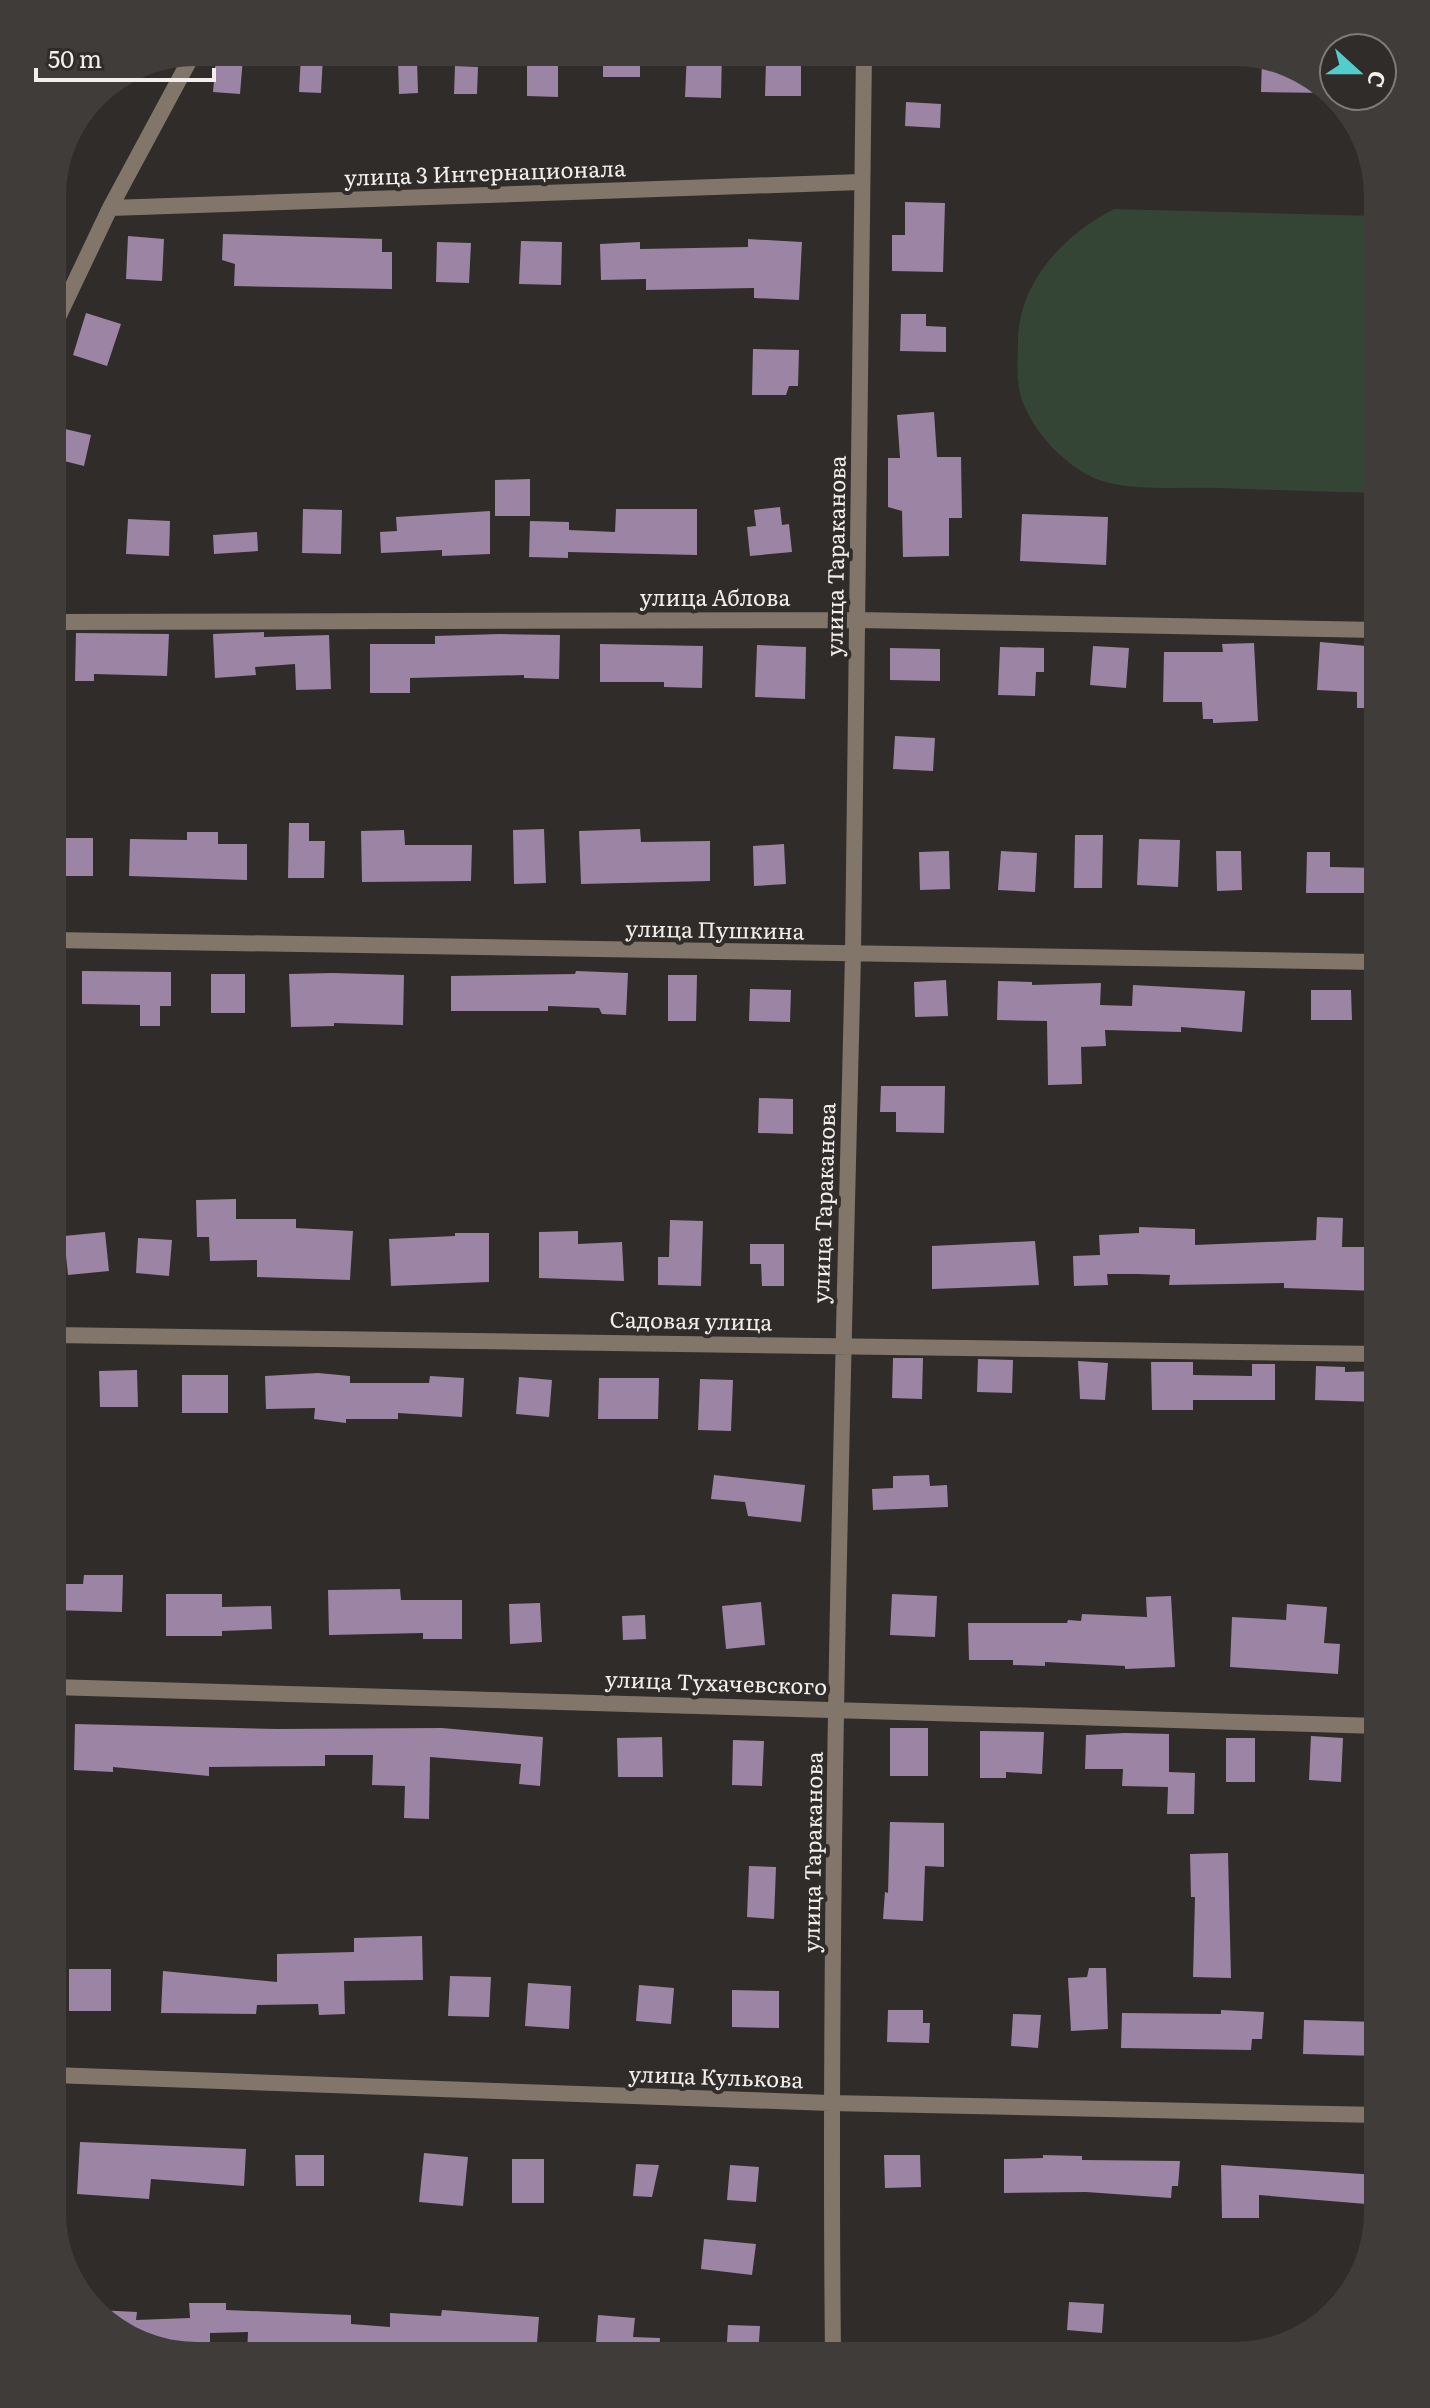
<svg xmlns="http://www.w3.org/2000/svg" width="1430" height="2408" viewBox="0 0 1430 2408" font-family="Literata,serif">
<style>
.green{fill:#344435}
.building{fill:#9b84a4}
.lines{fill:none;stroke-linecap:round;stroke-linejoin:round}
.minor{stroke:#82766a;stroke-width:16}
.labels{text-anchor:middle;stroke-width:8;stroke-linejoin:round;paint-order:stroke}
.street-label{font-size:22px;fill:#f1eeec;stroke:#302c29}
</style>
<rect width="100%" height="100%" fill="#302c29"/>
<!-- green -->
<path class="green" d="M 1114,209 L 1378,216 L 1378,493 C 1325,492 1273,490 1220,488 C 1183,487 1141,491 1105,482 C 1071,472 1037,437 1024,405 C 1015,385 1018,360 1018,339 C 1020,280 1065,234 1114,209 Z"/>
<!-- building -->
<path class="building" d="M 603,52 L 640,52 L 640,77 L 603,77 Z
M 687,52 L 722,52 L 721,98 L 685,97 Z
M 216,56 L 243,58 L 240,94 L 213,92 Z
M 301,56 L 323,57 L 321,93 L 299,92 Z
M 398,59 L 417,59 L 418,93 L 399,94 Z
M 527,59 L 558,59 L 558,97 L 527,96 Z
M 1262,59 L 1314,76 L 1329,93 L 1261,92 Z
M 766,60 L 801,60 L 801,96 L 765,96 Z
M 455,66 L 478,67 L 477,94 L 454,94 Z
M 906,102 L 941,104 L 940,128 L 905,126 Z
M 905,202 L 945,203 L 943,272 L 892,271 L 892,235 L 905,235 Z
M 223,234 L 382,239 L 382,252 L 392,252 L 392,289 L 234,286 L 235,264 L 222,260 Z
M 128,236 L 164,239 L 162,281 L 126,279 Z
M 748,239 L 802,242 L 799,300 L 754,298 L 754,288 L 646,290 L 646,279 L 601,280 L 600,244 L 640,242 L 640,249 L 748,247 Z
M 521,241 L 562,242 L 561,285 L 519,284 Z
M 437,242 L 471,243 L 469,283 L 436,282 Z
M 86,313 L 121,324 L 107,366 L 73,355 Z
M 901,314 L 926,314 L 926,326 L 946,327 L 946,352 L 900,351 Z
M 753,349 L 799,350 L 798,386 L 789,386 L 786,395 L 752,395 Z
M 934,412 L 937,457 L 961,457 L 962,518 L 949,518 L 949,556 L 903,557 L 902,511 L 888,507 L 888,458 L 900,458 L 897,415 Z
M 52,426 L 91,435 L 84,466 L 52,458 Z
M 530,479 L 530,516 L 495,516 L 495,480 Z
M 780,507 L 782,525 L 789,524 L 792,552 L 750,556 L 747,527 L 756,526 L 754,510 Z
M 303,509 L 342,510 L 341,554 L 302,553 Z
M 616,509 L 697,509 L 697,555 L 568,552 L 568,558 L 529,557 L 530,521 L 569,522 L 569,530 L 615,532 Z
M 490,511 L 490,554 L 442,556 L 442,550 L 381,553 L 380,532 L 397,531 L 396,517 Z
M 1022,514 L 1108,517 L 1106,565 L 1020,561 Z
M 128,519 L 170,521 L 169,556 L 126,554 Z
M 257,532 L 258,551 L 214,554 L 213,535 Z
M 264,632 L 264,637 L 329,635 L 331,689 L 296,690 L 295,664 L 255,667 L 256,675 L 215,678 L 213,634 Z
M 76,633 L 169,634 L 167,676 L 94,674 L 94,681 L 75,681 Z
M 500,634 L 560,635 L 559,679 L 524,678 L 524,675 L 410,678 L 410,693 L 370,693 L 370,644 L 435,644 L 435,636 Z
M 1320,642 L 1378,647 L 1378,708 L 1357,708 L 1357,692 L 1317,690 Z
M 1254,643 L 1258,721 L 1213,723 L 1213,719 L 1203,719 L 1202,702 L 1163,702 L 1164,652 L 1223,652 L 1222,644 Z
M 600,644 L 703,646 L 702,688 L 664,687 L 664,682 L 600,682 Z
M 757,645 L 806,647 L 805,699 L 755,697 Z
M 1093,646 L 1129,648 L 1126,688 L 1090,685 Z
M 1000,647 L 1044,648 L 1044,672 L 1036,672 L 1035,696 L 998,695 Z
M 890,648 L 940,649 L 940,681 L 890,680 Z
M 895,736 L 935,738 L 933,771 L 893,769 Z
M 289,823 L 309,823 L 309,841 L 325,841 L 324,878 L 288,878 Z
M 544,829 L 546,883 L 514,884 L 513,830 Z
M 640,829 L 641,842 L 710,841 L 710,881 L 581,884 L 579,831 Z
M 404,830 L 405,845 L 472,845 L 471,881 L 362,882 L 361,831 Z
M 187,832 L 218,832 L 218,844 L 247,844 L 247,880 L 129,876 L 130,839 L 187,840 Z
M 1075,835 L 1103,835 L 1102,888 L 1074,888 Z
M 58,838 L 93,838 L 93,876 L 58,876 Z
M 1139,839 L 1180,840 L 1178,887 L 1137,885 Z
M 784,844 L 786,884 L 754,886 L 753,846 Z
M 949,851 L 950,889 L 920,890 L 919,852 Z
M 1001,851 L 1037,853 L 1035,892 L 998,890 Z
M 1216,851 L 1241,851 L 1242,890 L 1217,891 Z
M 1307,852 L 1330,852 L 1330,867 L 1378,868 L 1378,893 L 1306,893 Z
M 82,971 L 171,972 L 171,1006 L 160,1006 L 160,1026 L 140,1026 L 140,1005 L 82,1004 Z
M 576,971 L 628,973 L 626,1015 L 602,1014 L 599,1008 L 548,1006 L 548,1011 L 451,1011 L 451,976 L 575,974 Z
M 333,973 L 404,975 L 403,1025 L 334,1023 L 334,1026 L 291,1027 L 289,974 Z
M 211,974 L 245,974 L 245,1013 L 211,1013 Z
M 668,975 L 697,975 L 696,1021 L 668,1021 Z
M 946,980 L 948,1016 L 915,1017 L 914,982 Z
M 998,981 L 1032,982 L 1032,985 L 1101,983 L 1100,1005 L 1132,1006 L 1133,985 L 1245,991 L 1242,1032 L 1181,1027 L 1181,1032 L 1105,1030 L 1106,1046 L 1081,1047 L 1082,1084 L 1048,1085 L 1047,1021 L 997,1020 Z
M 750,989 L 791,990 L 790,1022 L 749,1021 Z
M 1311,990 L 1351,990 L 1352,1020 L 1311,1020 Z
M 881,1086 L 945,1086 L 944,1133 L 896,1132 L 896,1112 L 880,1112 Z
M 759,1098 L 793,1099 L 793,1134 L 758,1133 Z
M 236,1199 L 236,1219 L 296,1219 L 296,1228 L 353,1231 L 350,1280 L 257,1277 L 257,1260 L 210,1261 L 209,1237 L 197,1237 L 196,1200 Z
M 1317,1217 L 1343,1218 L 1342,1247 L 1378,1247 L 1378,1291 L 1284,1288 L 1284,1283 L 1169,1285 L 1170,1275 L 1137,1274 L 1107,1274 L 1108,1285 L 1074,1286 L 1073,1256 L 1100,1255 L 1099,1235 L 1139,1233 L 1139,1227 L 1195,1229 L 1195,1245 L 1316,1240 Z
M 670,1220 L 703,1221 L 701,1286 L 658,1285 L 658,1257 L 669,1257 Z
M 578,1231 L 578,1244 L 622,1242 L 624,1281 L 539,1278 L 539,1232 Z
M 105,1232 L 109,1271 L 68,1275 L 64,1236 Z
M 455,1233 L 489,1233 L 489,1282 L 391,1286 L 389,1239 L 455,1236 Z
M 138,1238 L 172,1240 L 169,1276 L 136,1273 Z
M 1035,1241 L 1039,1285 L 932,1289 L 932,1246 Z
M 750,1244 L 784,1244 L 784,1286 L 762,1286 L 761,1264 L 750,1264 Z
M 893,1358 L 923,1358 L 922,1399 L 892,1398 Z
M 978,1359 L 1013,1360 L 1012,1393 L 977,1392 Z
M 1078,1361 L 1108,1363 L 1105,1400 L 1080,1399 Z
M 1151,1362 L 1193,1362 L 1193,1375 L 1252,1376 L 1252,1364 L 1275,1364 L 1275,1400 L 1193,1400 L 1193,1410 L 1152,1410 Z
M 1316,1366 L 1345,1367 L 1345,1372 L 1378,1371 L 1378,1402 L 1315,1400 Z
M 137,1370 L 138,1407 L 100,1407 L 99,1371 Z
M 318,1373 L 350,1376 L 350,1383 L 429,1383 L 430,1376 L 464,1378 L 462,1417 L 398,1413 L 398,1419 L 346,1419 L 346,1423 L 314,1419 L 315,1408 L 266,1409 L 265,1376 Z
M 182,1375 L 228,1375 L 228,1413 L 182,1413 Z
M 519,1377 L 552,1380 L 549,1417 L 516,1414 Z
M 599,1378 L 659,1378 L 658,1419 L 598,1419 Z
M 700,1379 L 733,1380 L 731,1431 L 698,1430 Z
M 714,1475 L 805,1485 L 801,1522 L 748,1516 L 745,1502 L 711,1499 Z
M 929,1475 L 930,1486 L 947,1485 L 948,1507 L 873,1510 L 872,1489 L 893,1488 L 893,1476 Z
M 84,1575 L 123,1575 L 122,1612 L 52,1610 L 52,1584 L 83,1584 Z
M 400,1589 L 401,1600 L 462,1600 L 462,1639 L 423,1639 L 423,1633 L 329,1635 L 328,1590 Z
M 166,1594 L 222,1594 L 222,1607 L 271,1606 L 272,1629 L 222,1631 L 222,1636 L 166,1636 Z
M 892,1594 L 937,1596 L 935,1637 L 890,1635 Z
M 1171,1596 L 1175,1667 L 1125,1669 L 1125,1666 L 1045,1662 L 1045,1666 L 1013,1665 L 1013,1660 L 969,1660 L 968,1623 L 1067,1623 L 1068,1620 L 1081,1621 L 1082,1614 L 1147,1617 L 1146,1597 Z
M 761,1602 L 765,1645 L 726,1649 L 722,1606 Z
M 540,1603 L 542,1642 L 510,1644 L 509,1604 Z
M 1287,1604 L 1327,1607 L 1324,1643 L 1340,1644 L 1338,1674 L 1230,1667 L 1232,1617 L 1286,1620 Z
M 645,1615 L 646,1639 L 623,1640 L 622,1616 Z
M 75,1724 L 277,1729 L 442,1728 L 543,1737 L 540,1786 L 519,1784 L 521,1764 L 430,1757 L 429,1819 L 404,1818 L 405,1786 L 372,1785 L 373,1755 L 325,1755 L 325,1766 L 209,1767 L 209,1776 L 113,1767 L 113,1772 L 74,1770 Z
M 890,1728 L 928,1728 L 928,1776 L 890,1776 Z
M 980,1731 L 1044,1732 L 1042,1774 L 1006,1772 L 1006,1778 L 980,1778 Z
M 1124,1733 L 1169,1734 L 1169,1772 L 1195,1773 L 1194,1814 L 1167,1814 L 1168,1787 L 1122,1786 L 1123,1769 L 1085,1769 L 1086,1735 Z
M 1311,1736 L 1343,1738 L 1341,1782 L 1309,1780 Z
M 662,1737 L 663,1777 L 618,1777 L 617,1738 Z
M 1226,1738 L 1255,1738 L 1255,1782 L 1226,1782 Z
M 733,1740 L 764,1741 L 762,1786 L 732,1785 Z
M 890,1822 L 944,1823 L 944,1867 L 925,1866 L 923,1921 L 883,1919 L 885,1892 L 888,1893 Z
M 1228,1853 L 1231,1978 L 1193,1977 L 1195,1897 L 1191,1897 L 1190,1854 Z
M 749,1866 L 776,1867 L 774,1919 L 747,1917 Z
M 422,1936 L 423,1980 L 344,1981 L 345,2014 L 319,2015 L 318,2004 L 257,2005 L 256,2014 L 161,2013 L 163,1971 L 277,1982 L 277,1954 L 354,1952 L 354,1938 Z
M 1089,1968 L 1106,1968 L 1108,2029 L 1071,2031 L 1068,1978 L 1087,1977 Z
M 69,1969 L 111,1969 L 111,2011 L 69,2011 Z
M 450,1976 L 491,1977 L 489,2017 L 448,2016 Z
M 528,1983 L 571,1986 L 569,2029 L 525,2026 Z
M 639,1985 L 674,1988 L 671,2024 L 636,2021 Z
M 732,1990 L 779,1991 L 779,2028 L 732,2027 Z
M 888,2010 L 923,2010 L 923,2023 L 930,2023 L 929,2043 L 887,2042 Z
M 1221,2010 L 1264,2012 L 1262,2039 L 1252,2039 L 1251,2050 L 1121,2048 L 1122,2013 L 1221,2014 Z
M 1013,2014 L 1041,2015 L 1038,2048 L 1011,2046 Z
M 1304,2020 L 1378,2022 L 1378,2056 L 1303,2054 Z
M 80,2142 L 246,2149 L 244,2186 L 151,2179 L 149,2199 L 77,2194 Z
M 424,2153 L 468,2157 L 463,2206 L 419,2202 Z
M 295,2155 L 324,2155 L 324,2186 L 296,2186 Z
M 884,2155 L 920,2155 L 921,2187 L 885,2188 Z
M 1043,2155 L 1082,2156 L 1082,2160 L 1180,2161 L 1178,2186 L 1172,2186 L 1171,2198 L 1086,2192 L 1004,2193 L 1004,2159 L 1043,2158 Z
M 512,2159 L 544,2159 L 544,2203 L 512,2203 Z
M 636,2164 L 659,2165 L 652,2197 L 633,2196 Z
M 730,2165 L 759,2167 L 756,2202 L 727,2200 Z
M 1221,2165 L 1378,2175 L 1378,2205 L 1259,2195 L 1259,2218 L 1222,2218 Z
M 704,2239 L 756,2244 L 752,2275 L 701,2269 Z
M 1069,2302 L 1104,2304 L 1102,2333 L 1067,2330 Z
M 189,2303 L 226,2303 L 226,2310 L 351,2315 L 351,2324 L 390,2327 L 390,2313 L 441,2316 L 442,2310 L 539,2317 L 536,2356 L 247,2354 L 248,2332 L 210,2333 L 210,2356 L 187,2356 L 116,2332 L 97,2310 L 137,2312 L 136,2320 L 190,2318 Z
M 598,2315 L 635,2318 L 633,2337 L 660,2338 L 659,2356 L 595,2356 Z
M 728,2325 L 760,2326 L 758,2356 L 726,2356 Z"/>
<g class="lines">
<!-- minor -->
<path class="minor" d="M 110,208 L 861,182
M 52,330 L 110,208 L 194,52
M 52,622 L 858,620 L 1378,630
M 52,940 L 1378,962
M 52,1335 L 1378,1354
M 52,1687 L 1378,1726
M 52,2075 L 830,2103 L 1378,2115
M 833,2356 C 828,1889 842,1422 853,955 C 859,654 858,353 864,52"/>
</g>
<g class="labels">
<!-- street labels -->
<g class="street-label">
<text transform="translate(485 173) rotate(-2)" y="8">улица 3 Интернационала</text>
<text transform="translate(836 556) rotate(-89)" y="8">улица Тараканова</text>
<text x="715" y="606">улица Аблова</text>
<text transform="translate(715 930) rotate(1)" y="8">улица Пушкина</text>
<text transform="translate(824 1203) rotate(-88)" y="8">улица Тараканова</text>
<text transform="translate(691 1321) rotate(1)" y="8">Садовая улица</text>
<text transform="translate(716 1683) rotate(2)" y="8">улица Тухачевского</text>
<text transform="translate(813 1852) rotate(-89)" y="8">улица Тараканова</text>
<text transform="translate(716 2077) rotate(2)" y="8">улица Кулькова</text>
</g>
</g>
<!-- crop -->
<path d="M0 0H1430V2408H0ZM196 66H1234A130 130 0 0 1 1364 196V2212A130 130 0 0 1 1234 2342H196A130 130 0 0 1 66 2212V196A130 130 0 0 1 196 66Z" fill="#3f3c39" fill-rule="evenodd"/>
<!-- north arrow -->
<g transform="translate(1358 72) rotate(111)"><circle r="38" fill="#302c29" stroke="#7d7a77" stroke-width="2"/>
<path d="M0-6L14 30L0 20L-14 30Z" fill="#52cdce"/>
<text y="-12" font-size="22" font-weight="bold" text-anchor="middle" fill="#f1eeec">С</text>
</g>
<!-- scale -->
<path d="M36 68v12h178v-12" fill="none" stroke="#f1eeec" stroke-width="4"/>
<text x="48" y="68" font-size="24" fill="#f1eeec" stroke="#302c29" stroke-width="6" paint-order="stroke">50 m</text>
</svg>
